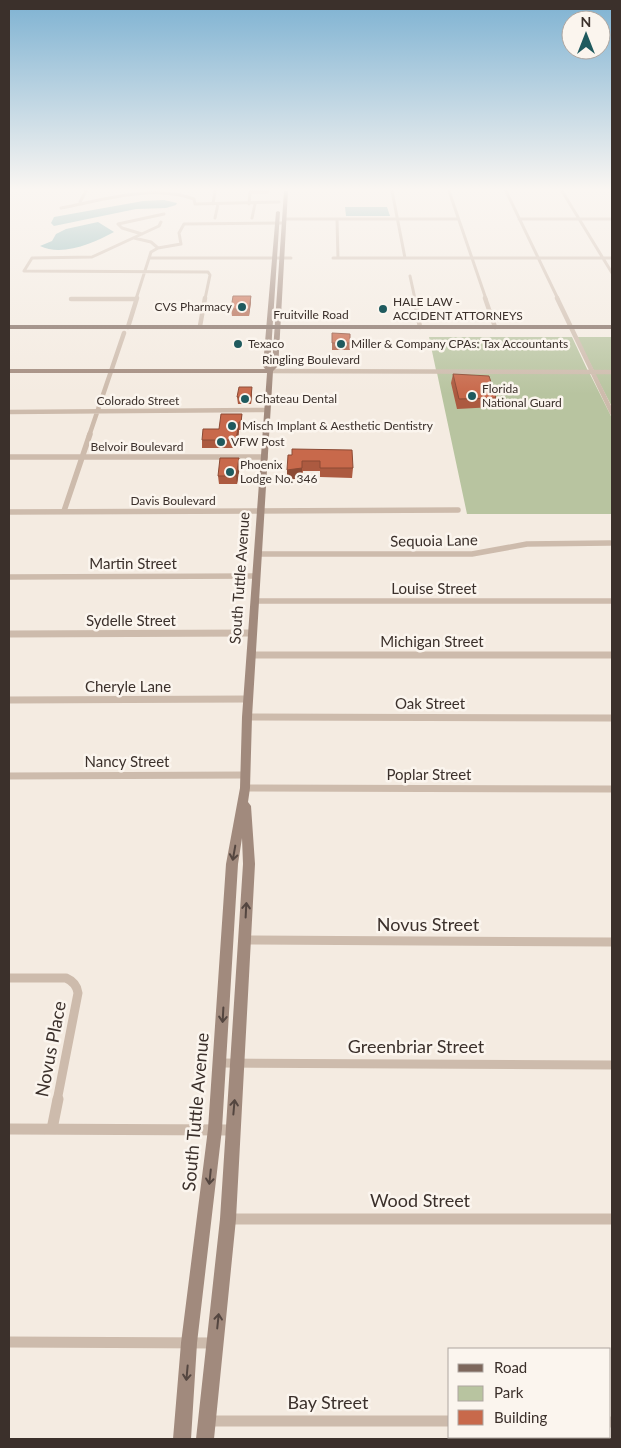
<svg xmlns="http://www.w3.org/2000/svg" width="621" height="1448" viewBox="0 0 621 1448" font-family="Lato,sans-serif">
<style>
.green{fill:#b8c4a0}
.water{fill:#7fb0b2}
.lines{fill:none;stroke-linecap:round;stroke-linejoin:round}
.street-far5{stroke:#cdbbac;stroke-width:3}
.street-far4{stroke:#cdbbac;stroke-width:4.5}
.street-far3{stroke:#cdbbac;stroke-width:5.5}
.street-far2{stroke:#cdbbac;stroke-width:7}
.street-far1{stroke:#cdbbac;stroke-width:9}
.street{stroke:#cdbbac;stroke-width:11}
.secondary{fill:#a18a7d;fill-rule:evenodd}
.primary{fill:#7d675c;fill-rule:evenodd}
.wall{fill:#ac5a40}
.shaded-wall{fill:#8c4a34}
.building{fill:#c8694b;stroke:#8c4a34}
.oneway{stroke:#544640}
.poi-dot{fill:#1f5a5e;stroke:#fbf5ee;stroke-width:2}
.labels{text-anchor:middle;stroke-width:5;stroke-linejoin:round;paint-order:stroke}
.far-poi-label{font-size:12px;fill:#3b302b;stroke:#fbf5ee;text-anchor:start}
.far-street-label{font-size:12px;fill:#3b302b;stroke:#fbf5ee}
.street-label{font-size:15px;fill:#3b302b;stroke:#fbf5ee}
.near-street-label{font-size:18px;fill:#3b302b;stroke:#fbf5ee}
</style>
<rect width="100%" height="100%" fill="#f4ebe1"/>
<!-- green -->
<path class="green" d="M 429,337 L 572,337 L 588,371 L 436,370 Z
M 577,337 L 612,337 L 612,371 L 594,371 Z
M 437,373 L 590,374 L 612,418 L 612,514 L 467,514 Z
M 595,374 L 612,374 L 612,407 Z"/>
<!-- water -->
<path class="water" d="M 164,200 L 177,203 L 176,205 L 166,208 L 136,209 L 54,226 L 51,223 L 54,217 L 143,201 Z
M 345,207 L 387,207 L 390,216 L 346,216 Z
M 98,222 L 114,232 C 94,243 62,257 40,246 L 52,241 L 56,234 L 66,229 Z"/>
<g class="lines">
<!-- street-far5 -->
<path class="street-far5" d="M 392,191 L 405,258
M 449,191 L 486,299
M 506,191 L 558,299
M 562,191 L 612,273
M 82,204 L 80,202 L 86,191
M 213,204 L 215,191
M 249,204 L 250,192 L 268,192
M 61,208 C 103,200 153,184 194,199 L 195,204 L 279,202
M 215,218 L 218,204
M 252,218 L 255,204
M 284,219 L 458,219
M 337,219 L 338,258
M 519,219 L 612,219
M 142,234 L 122,228 L 118,224 L 164,214
M 134,238 L 151,242 L 158,248 L 151,252 L 136,299
M 158,248 L 181,244 L 179,233 L 184,224 L 284,223
M 149,258 L 291,258
M 333,258 L 612,258
M 24,271 L 208,272 L 210,275 L 205,299
M 24,271 L 32,258 L 92,257 L 159,226 L 161,222
M 410,276 L 415,299
M 71,299 L 136,299"/>
<!-- street-far4 -->
<path class="street-far4" d="M 414,298 L 420,327
M 485,298 L 495,327
M 557,298 L 612,413
M 71,299 L 136,299
M 200,326 L 205,298
M 128,327 L 137,298
M 270,371 L 612,372
M 9,412 L 267,410
M 89,436 L 124,333"/>
<!-- street-far3 -->
<path class="street-far3" d="M 9,457 L 265,457
M 64,511 L 90,434
M 9,512 L 458,510
M 258,554 L 472,554 L 527,544 L 610,543
M 9,577 L 257,576
M 255,601 L 612,601"/>
<!-- street-far2 -->
<path class="street-far2" d="M 9,634 L 253,633
M 251,655 L 612,655
M 9,700 L 248,699
M 247,717 L 612,718
M 9,776 L 246,775
M 245,788 L 612,789"/>
<!-- street-far1 -->
<path class="street-far1" d="M 244,940 L 612,942
M 9,978 L 66,978 C 73,981 77,985 78,993 L 57,1101
M 220,1063 L 612,1065"/>
<!-- street -->
<path class="street" d="M 9,1129 L 232,1130
M 52,1129 L 58,1099
M 229,1219 L 612,1219
M 9,1342 L 215,1343
M 206,1421 L 450,1421
M 610,1422 L 612,1422"/>
<!-- secondary -->
<path class="secondary" d="M 284,191 L 288,191 L 279,352 L 278,366 L 273,371 L 252,717 L 250,788 L 248,802 L 251,806 L 255,864 L 236,1219 L 214,1439 L 196,1439 L 220,1219 L 243,864 L 242,838 L 238,864 L 222,1129 L 197,1343 L 191,1439 L 173,1439 L 181,1343 L 208,1129 L 226,864 L 240,788 L 242,717 L 267,373 L 9,373 L 9,369 L 265,369 L 263,366 L 276,212 L 278,211 L 280,212 L 270,367 L 272,366 Z"/>
<!-- primary -->
<path class="primary" d="M 9,325 L 612,325 L 612,329 L 9,329 Z"/>
</g>
<!-- wall -->
<path class="wall" d="M 251,296 L 251,302 L 249,316 L 232,316 L 231,309 Z
M 332,333 L 350,343 L 350,350 L 332,350 Z
M 453,374 L 496,398 L 494,407 L 457,409 L 451,383 Z
M 252,394 L 251,404 L 238,404 L 237,397 Z
M 242,414 L 242,430 L 239,430 L 237,448 L 202,448 L 202,440 Z
M 292,455 L 353,468 L 352,478 L 320,477 L 320,471 L 303,471 L 302,478 L 287,480 L 287,470 Z
M 240,466 L 237,484 L 219,484 L 218,476 Z"/>
<!-- shaded-wall -->
<path class="shaded-wall" d="M 251,296 L 251,302 L 249,316 L 249,309 Z
M 252,387 L 252,394 L 251,404 L 251,397 Z
M 242,414 L 242,430 L 241,422 Z
M 239,422 L 239,430 L 237,448 L 236,440 Z
M 239,458 L 240,466 L 237,484 L 236,476 Z
M 302,461 L 302,478 L 287,480 L 287,470 Z"/>
<!-- building -->
<path class="building" d="M 233,296 L 251,296 L 249,309 L 231,309 Z
M 332,333 L 350,334 L 350,343 L 332,343 Z
M 453,374 L 489,376 L 496,398 L 459,399 Z
M 239,387 L 252,387 L 251,397 L 237,397 Z
M 221,414 L 242,414 L 241,422 L 239,422 L 236,440 L 202,440 L 203,429 L 219,429 Z
M 292,449 L 352,450 L 353,468 L 320,468 L 320,461 L 302,461 L 302,468 L 287,470 L 288,455 L 292,455 Z
M 220,458 L 239,458 L 236,476 L 218,476 Z"/>
<!-- one-way arrows -->
<defs><path id="oneway-shaft" d="M-6 0H5M1.5-3L5.5 0L1.5 3" fill="none" stroke-width="1.6" stroke-linecap="round" stroke-linejoin="round" transform="scale(1.25)"/></defs>
<g class="oneway">
<use href="#oneway-shaft" transform="translate(234 853) rotate(100)"/>
<use href="#oneway-shaft" transform="translate(246 910) rotate(-87)"/>
<use href="#oneway-shaft" transform="translate(223 1015) rotate(93)"/>
<use href="#oneway-shaft" transform="translate(234 1107) rotate(-85)"/>
<use href="#oneway-shaft" transform="translate(210 1177) rotate(96)"/>
<use href="#oneway-shaft" transform="translate(218 1321) rotate(-84)"/>
<use href="#oneway-shaft" transform="translate(187 1373) rotate(95)"/>
</g>
<!-- sky -->
<linearGradient id="sky" x2="0" y2="1"><stop stop-color="#7eb2d2"/><stop offset="0.48" stop-color="#faf6f2"/><stop offset="1" stop-color="#faf6f2" stop-opacity="0"/></linearGradient>
<rect width="621" height="394" fill="url(#sky)"/>
<!-- markers -->
<g class="poi-dot">
<circle cx="242" cy="307" r="5"/>
<circle cx="383" cy="309" r="5"/>
<circle cx="238" cy="344" r="5"/>
<circle cx="341" cy="344" r="5"/>
<circle cx="472" cy="396" r="5"/>
<circle cx="245" cy="399" r="5"/>
<circle cx="232" cy="426" r="5"/>
<circle cx="221" cy="442" r="5"/>
<circle cx="230" cy="472" r="5"/>
</g>
<g class="labels">
<!-- far-poi labels -->
<g class="far-poi-label">
<text x="393" y="306">HALE LAW -<tspan x="393" dy="14">ACCIDENT ATTORNEYS</tspan></text>
<text x="232" y="311" text-anchor="end">CVS Pharmacy</text>
<text x="248" y="348">Texaco</text>
<text x="351" y="348">Miller &amp; Company CPAs: Tax Accountants</text>
<text x="482" y="393">Florida<tspan x="482" dy="14">National Guard</tspan></text>
<text x="255" y="403">Chateau Dental</text>
<text x="242" y="430">Misch Implant &amp; Aesthetic Dentistry</text>
<text x="231" y="446">VFW Post</text>
<text x="240" y="469">Phoenix<tspan x="240" dy="14">Lodge No. 346</tspan></text>
</g>
<!-- far-street labels -->
<g class="far-street-label">
<text x="311" y="319">Fruitville Road</text>
<text x="311" y="364">Ringling Boulevard</text>
<text x="138" y="405">Colorado Street</text>
<text x="137" y="451">Belvoir Boulevard</text>
<text x="173" y="505">Davis Boulevard</text>
</g>
<!-- street labels -->
<g class="street-label">
<text transform="translate(434 541) rotate(-1)" y="5">Sequoia Lane</text>
<text x="133" y="569">Martin Street</text>
<text transform="translate(240 578) rotate(-86)" y="5">South Tuttle Avenue</text>
<text x="434" y="594">Louise Street</text>
<text x="131" y="626">Sydelle Street</text>
<text x="432" y="647">Michigan Street</text>
<text x="128" y="692">Cheryle Lane</text>
<text x="430" y="709">Oak Street</text>
<text x="127" y="767">Nancy Street</text>
<text x="429" y="780">Poplar Street</text>
</g>
<!-- near-street labels -->
<g class="near-street-label">
<text x="428" y="931">Novus Street</text>
<text x="416" y="1053">Greenbriar Street</text>
<text transform="translate(51 1049) rotate(-79)" y="6">Novus Place</text>
<text transform="translate(196 1112) rotate(-85)" y="6">South Tuttle Avenue</text>
<text x="420" y="1207">Wood Street</text>
<text x="328" y="1409">Bay Street</text>
</g>
</g>
<!-- border -->
<rect width="621" height="1448" fill="none" stroke="#3b302b" stroke-width="20"/>
<!-- legend -->
<rect x="448" y="1348" width="162" height="90" fill="#fbf5ee" stroke="#aea6a0"/>
<rect x="458" y="1364" width="25" height="8" fill="#7d675c" stroke="#aea6a0"/>
<text x="494" y="1373" font-size="15" fill="#3b302b">Road</text>
<rect x="458" y="1386" width="25" height="15" fill="#b8c4a0" stroke="#aea6a0"/>
<text x="494" y="1398" font-size="15" fill="#3b302b">Park</text>
<rect x="458" y="1410" width="25" height="15" fill="#c8694b" stroke="#aea6a0"/>
<text x="494" y="1423" font-size="15" fill="#3b302b">Building</text>
<!-- north arrow -->
<g transform="translate(586 35)"><circle r="24" fill="#fbf5ee" stroke="#aea6a0"/>
<path d="M0-4L9 19L0 12L-9 19Z" fill="#1f5a5e"/>
<text y="-8" font-size="14" font-weight="bold" text-anchor="middle" fill="#3b302b">N</text>
</g>
</svg>
